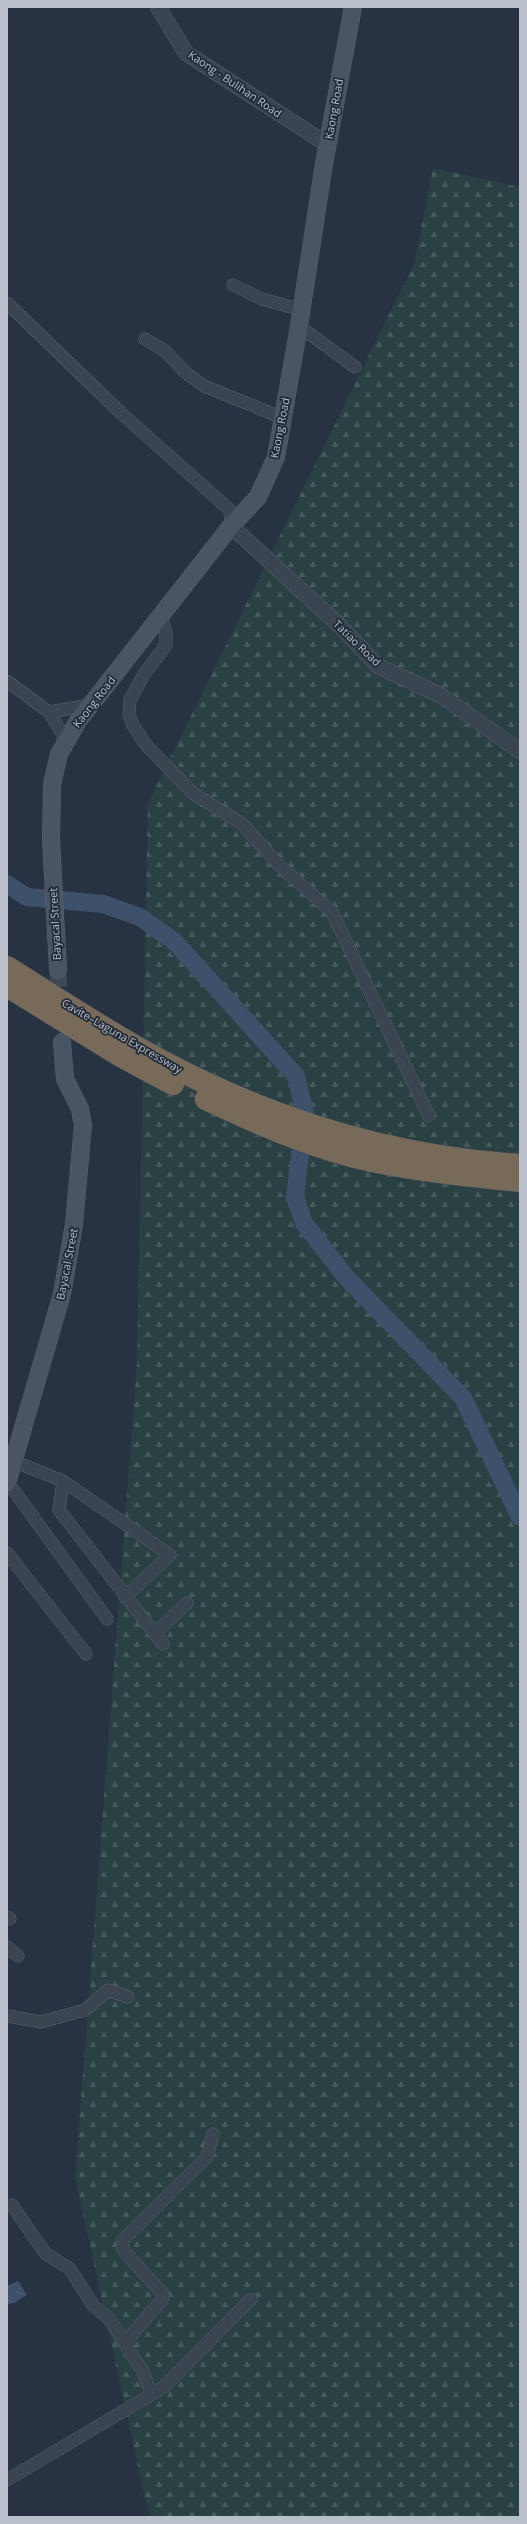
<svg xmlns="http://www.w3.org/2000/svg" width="527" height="2524" viewBox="0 0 527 2524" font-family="'Open Sans',sans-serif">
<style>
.forest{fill:url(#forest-firs)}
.water{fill:url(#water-ripples)}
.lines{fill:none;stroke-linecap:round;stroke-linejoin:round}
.river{stroke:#3d516a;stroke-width:18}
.secondary-tunnel{stroke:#3d4857;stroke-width:17;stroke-dasharray:17 8;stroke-linecap:butt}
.minor-casing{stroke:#59636f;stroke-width:13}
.tertiary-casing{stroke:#59636f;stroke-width:16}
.secondary-casing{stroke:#59636f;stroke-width:18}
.motorway-casing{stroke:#46505c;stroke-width:23}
.minor{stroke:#3b4552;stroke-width:12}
.tertiary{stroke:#3b4552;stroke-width:15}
.secondary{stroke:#495465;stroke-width:17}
.motorway{stroke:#786a58;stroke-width:22}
.labels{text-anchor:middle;stroke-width:3.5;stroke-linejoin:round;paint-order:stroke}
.street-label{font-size:11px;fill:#b8c0cc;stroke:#202a37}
</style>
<defs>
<pattern id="forest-firs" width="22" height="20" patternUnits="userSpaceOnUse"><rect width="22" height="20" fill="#294143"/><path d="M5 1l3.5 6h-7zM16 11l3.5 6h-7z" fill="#465b5d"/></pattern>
<pattern id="water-ripples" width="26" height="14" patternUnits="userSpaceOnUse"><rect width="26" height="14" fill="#3d516a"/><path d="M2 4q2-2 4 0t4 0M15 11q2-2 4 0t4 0" fill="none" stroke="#57687e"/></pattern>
</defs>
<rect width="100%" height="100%" fill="#273342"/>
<!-- forest -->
<path class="forest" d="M 433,168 L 520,187 L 520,2517 L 152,2517 L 145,2498 L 75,2177 L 137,1365 L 148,803 L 414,264 Z"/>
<!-- water -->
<path class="water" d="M 18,2281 L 27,2295 L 14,2303 L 7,2304 L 7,2286 Z"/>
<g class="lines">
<!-- river -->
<path class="river" d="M 7,884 L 27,897 L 103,904 L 140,917 L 175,942 L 296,1076 L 305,1113 L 295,1197 L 304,1223 L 346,1277 L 463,1398 L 520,1517"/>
<!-- secondary-tunnel -->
<path class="secondary-tunnel" d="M 58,970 L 60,1010"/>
<defs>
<path id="minor" d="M 233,285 L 262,299 L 302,310
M 7,303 L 121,413 L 230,510 L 231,526
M 299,326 L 355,367
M 145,339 L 165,351 L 186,373 L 204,386 L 283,418
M 161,617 L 166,633 L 166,645 L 144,674 L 130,700 L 129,714 L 133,725 L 145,744 L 194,794 L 241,823 L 280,866 L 332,912 L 429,1116
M 7,681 L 49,712 L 66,740
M 49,712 L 91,705
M 13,1461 L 63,1481 L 59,1510 L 163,1644
M 7,1481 L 107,1619
M 63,1481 L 170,1555 L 125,1597
M 7,1553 L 86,1654
M 155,1633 L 187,1603
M 7,1917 L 10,1919
M 7,1947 L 18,1956
M 7,2016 L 41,2022 L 85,2010 L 108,1990 L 128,1997
M 12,2205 L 45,2253 L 70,2269 L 93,2305 L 110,2320 L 142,2370 L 152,2394
M 125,2342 L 162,2300 L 163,2294 L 125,2252 L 122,2247 L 123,2240 L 207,2157 L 213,2134
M 7,2480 L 164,2387 L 251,2299"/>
<path id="tertiary" d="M 158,7 L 186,53 L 328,145
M 231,526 L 339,625 L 378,666 L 442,696 L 520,751"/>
<path id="secondary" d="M 58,970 L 51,839 L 52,784 L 59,754 L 78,721 L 231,526 L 258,497 L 276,457 L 299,326 L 324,164 L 353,7
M 7,1483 L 62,1294 L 74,1224 L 83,1125 L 80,1109 L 65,1079 L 62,1042"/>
<path id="motorway" d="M 7,967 C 58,999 107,1032 160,1060 C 272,1120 393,1157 520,1165
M 7,986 L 119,1055 L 173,1084
M 206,1099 C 259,1124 314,1149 372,1161 C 421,1171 470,1176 520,1181"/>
</defs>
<!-- minor casing -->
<use href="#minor" class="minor-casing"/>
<!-- tertiary casing -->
<use href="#tertiary" class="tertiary-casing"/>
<!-- secondary casing -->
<use href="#secondary" class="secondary-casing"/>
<!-- motorway casing -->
<use href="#motorway" class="motorway-casing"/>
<!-- minor -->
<use href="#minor" class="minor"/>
<!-- tertiary -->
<use href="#tertiary" class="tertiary"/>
<!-- secondary -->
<use href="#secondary" class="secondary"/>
<!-- motorway -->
<use href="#motorway" class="motorway"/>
</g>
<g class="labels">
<!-- street labels -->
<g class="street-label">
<text transform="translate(235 84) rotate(34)" y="4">Kaong - Bulihan Road</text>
<text transform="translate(334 109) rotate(-80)" y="4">Kaong Road</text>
<text transform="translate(280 428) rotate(-79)" y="4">Kaong Road</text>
<text transform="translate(357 643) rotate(44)" y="4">Tatiao Road</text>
<text transform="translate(94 702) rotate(-52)" y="4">Kaong Road</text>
<text transform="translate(55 924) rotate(-93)" y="4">Bayacal Street</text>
<text transform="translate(122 1036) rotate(30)" y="4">Cavite–Laguna Expressway</text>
<text transform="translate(67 1264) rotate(-79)" y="4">Bayacal Street</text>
</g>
</g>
<!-- border -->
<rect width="527" height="2524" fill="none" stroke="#b8c0cc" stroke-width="16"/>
</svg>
